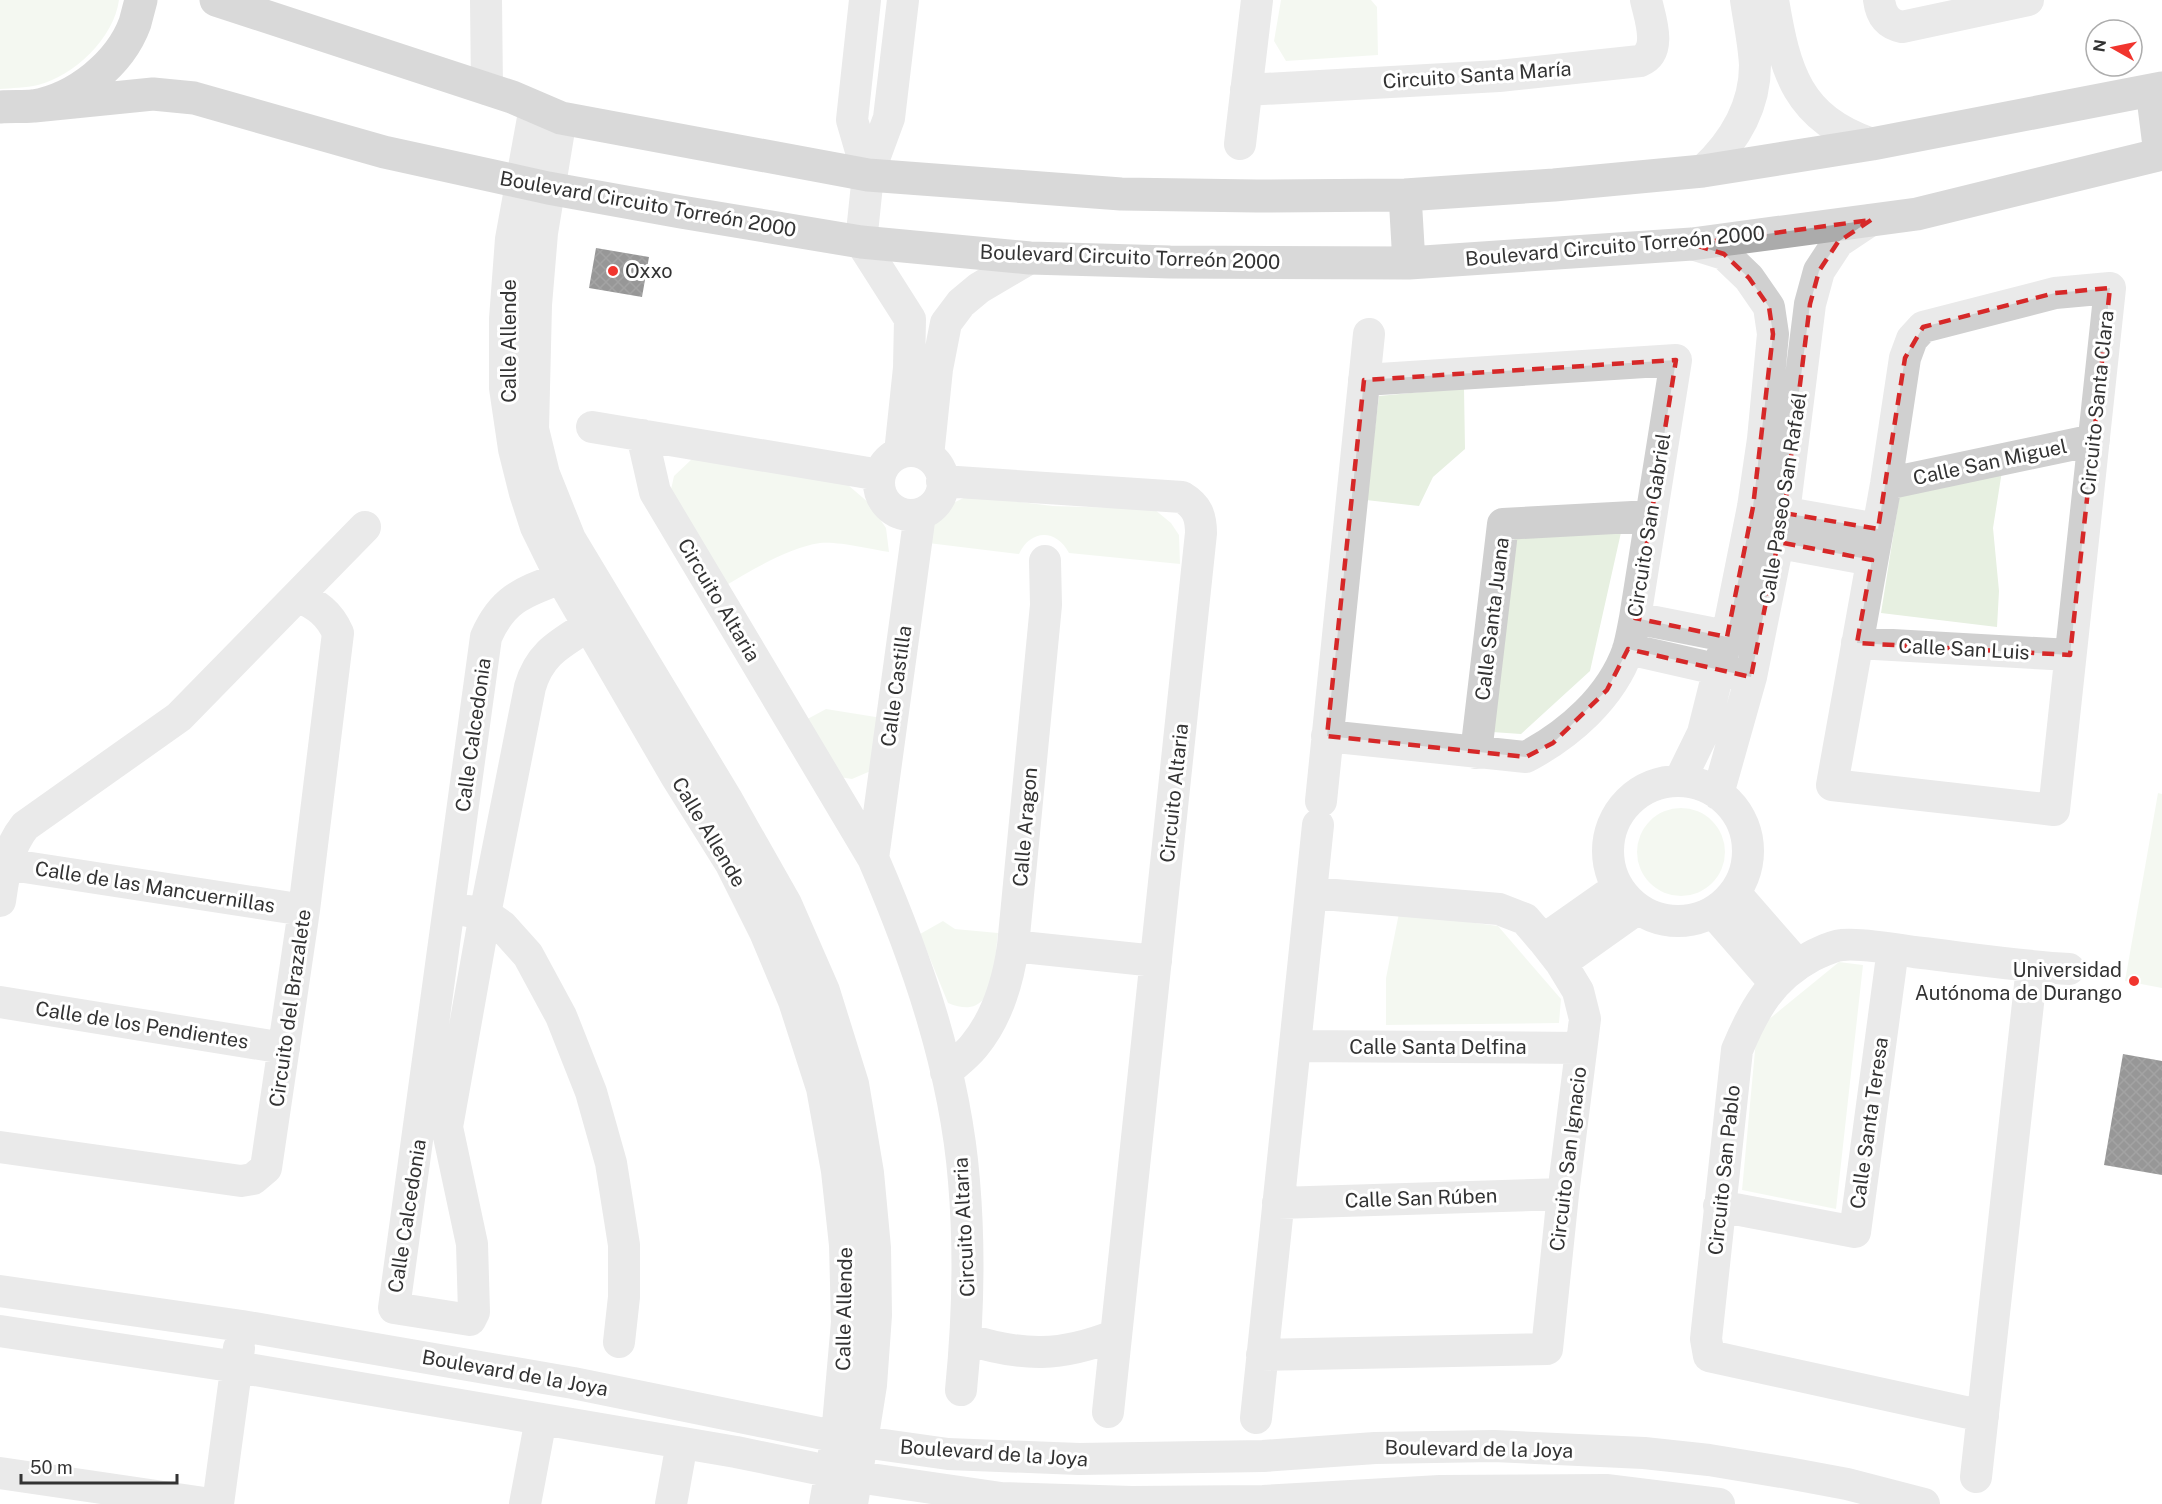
<svg xmlns="http://www.w3.org/2000/svg" width="2162" height="1504" viewBox="0 0 2162 1504" font-family="'Public Sans',sans-serif">
<style>
.green{fill:#e7f0e1}
.building{fill:url(#building-cross-hatch)}
.lines{fill:none;stroke-linecap:round;stroke-linejoin:round}
.minor{stroke:#d0d0d0;stroke-width:32}
.major{stroke:#ababab;stroke-width:33}
.marked{fill:none;stroke:#d62828;stroke-width:4.5;stroke-dasharray:12 8;stroke-linejoin:round}
.poi-dot{fill:#f1352e;stroke:#fff;stroke-width:2}
.labels{text-anchor:middle;stroke-width:6;stroke-linejoin:round;paint-order:stroke}
.street-label{font-size:20px;fill:#333;stroke:#fff}
.poi-label{font-size:20px;fill:#333;stroke:#fff;text-anchor:start}
</style>
<defs>
<pattern id="building-cross-hatch" width="8" height="8" patternUnits="userSpaceOnUse" patternTransform="scale(1.5)"><rect width="8" height="8" fill="#1a1a1a"/><path d="M0 0l8 8M0 8l8-8" fill="none" stroke="#333"/></pattern>
</defs>
<rect width="100%" height="100%" fill="#fff"/>
<!-- green -->
<path class="green" d="M 0,0 L 119,0 C 114,38 74,76 38,85 C 26,88 12,88 0,89 Z
M 1281,0 L 1371,0 L 1377,7 L 1378,55 L 1286,61 L 1274,41 Z
M 1464,388 L 1465,449 L 1433,477 L 1419,506 L 1366,500 L 1379,396 Z
M 693,458 L 848,485 L 869,503 L 886,528 L 889,552 C 871,549 837,541 820,543 C 787,548 751,571 723,587 L 670,494 L 674,476 Z
M 2002,471 L 1993,528 L 1999,591 L 1997,627 L 1881,613 L 1900,493 Z
M 969,496 L 1053,506 L 1154,509 L 1171,523 L 1179,535 L 1180,564 L 1069,553 C 1056,529 1031,529 1019,554 L 928,543 C 930,516 945,505 969,496 Z
M 1622,528 L 1590,671 L 1521,734 L 1492,732 L 1515,534 Z
M 826,709 L 882,718 L 873,770 L 852,779 L 832,776 L 800,723 Z
M 2158,793 L 2162,794 L 2162,988 L 2125,981 Z
M1637 852a44 44 0 1 1 88 0a44 44 0 1 1-88 0Z
M 1399,913 L 1498,926 L 1561,999 L 1559,1023 L 1386,1025 L 1386,978 Z
M 943,921 L 955,929 L 998,933 C 994,964 997,1024 948,1003 L 920,934 Z
M 1839,962 L 1863,965 L 1836,1209 L 1742,1190 L 1757,1029 Z"/>
<!-- building -->
<path class="building" d="M 596,248 L 649,257 L 642,297 L 589,288 Z
M 2123,1054 L 2162,1061 L 2162,1175 L 2104,1165 Z"/>
<g class="lines">
<!-- minor -->
<path class="minor" d="M 486,0 L 487,89
M 865,0 L 852,120 L 868,175
M 1773,0 C 1785,72 1797,118 1872,144
M 1879,0 C 1881,15 1887,24 1902,27 L 2028,0
M 1246,90 L 1499,76 L 1640,61 C 1663,52 1650,18 1646,0
M 535,107 L 511,239 L 505,319 L 505,388 L 514,449 L 525,493 L 536,527 L 561,578 L 676,776 L 731,864 L 765,932 L 794,1001 L 822,1088 L 837,1171 L 845,1245 L 847,1322 L 837,1436 L 825,1504
M 561,118 L 542,233 L 536,305 L 533,429 L 544,474 L 570,539 L 726,798 L 786,904 L 824,991 L 853,1084 L 868,1173 L 875,1248 L 876,1315 L 871,1385 L 852,1504
M 1240,144 L 1257,0
M 1703,171 C 1733,143 1755,108 1755,65 C 1754,44 1749,21 1746,0
M 2110,288 L 2054,810 L 1832,785 L 1886,484 L 1905,358 L 1912,339 L 1923,327 L 2055,293 Z
M 592,427 L 880,475
M 642,435 L 655,492 L 873,858 C 917,960 955,1069 964,1181 C 970,1251 968,1320 961,1390
M879 483a32 32 0 1 1 64 0a32 32 0 1 1-64 0Z
M 900,453 L 909,368 L 910,319 L 861,242 L 868,175 L 889,118 L 903,0
M 928,456 L 937,369 L 946,323 L 961,303 L 979,288 L 1030,258
M 942,481 L 1182,497 C 1197,506 1201,516 1201,533 L 1108,1412
M 1886,484 L 2094,440
M 1763,509 L 1878,529
M 1758,539 L 1872,560
M 561,578 C 524,592 503,598 486,637 L 394,1308 L 470,1320 L 474,1312 L 472,1244 L 447,1127 L 485,914 L 530,687 C 540,653 560,644 588,626
M 1635,618 L 1746,640
M 1857,643 L 2070,655
M 1628,649 L 1738,674
M 1327,736 L 1526,757 C 1569,734 1611,698 1628,650 C 1631,640 1633,628 1635,618 L 1676,360 L 1364,380
M 1476,753 L 1503,524 L 1651,516
M 1680,780 L 1703,733 L 1727,637 L 1753,507 L 1763,439 L 1773,334 L 1769,307 L 1749,278 L 1724,254 L 1692,244
M1608 851a70 70 0 1 1 140 0a70 70 0 1 1-140 0Z
M 1718,794 L 1751,677 L 1784,513 L 1810,304 L 1819,271 L 1838,242 L 1871,220
M 1321,801 L 1369,334
M 873,858 L 920,514
M 5,864 L 304,910
M 1735,893 L 1797,964
M 0,901 C 4,873 7,849 25,826 L 179,717 L 365,527
M 468,911 L 485,914 L 502,926 L 528,955 L 561,1016 L 591,1092 L 611,1163 L 624,1245 L 624,1297 L 619,1342
M 1713,912 L 1775,983
M 1543,940 L 1617,888
M 1013,946 L 1156,961
M 1561,963 L 1637,909
M 0,1002 L 284,1048
M 1295,1046 L 1581,1048
M 946,1072 C 955,1064 966,1056 974,1046 C 998,1017 1008,982 1013,946 L 1046,605 L 1045,561
M 0,1147 L 241,1181 L 253,1179 L 266,1168 L 304,910 L 338,633 C 329,613 317,605 298,596
M 1278,1203 L 1563,1194
M 1719,1206 L 1855,1232 L 1893,949
M 0,1291 L 242,1326 L 573,1383 L 863,1442 L 948,1454 L 1079,1459 L 1263,1456 L 1375,1448 L 1494,1446 L 1644,1453 L 1709,1460 L 1788,1473 L 1847,1484 L 1924,1504
M 0,1331 L 237,1367 L 736,1452 L 857,1477 L 1001,1498 L 1132,1502 L 1263,1501 L 1440,1491 L 1606,1490 L 1719,1504
M 966,1339 C 1023,1357 1061,1357 1116,1335
M 1262,1355 L 1547,1349 L 1563,1194 L 1585,1019 L 1578,991 L 1561,963 L 1543,940 L 1525,919 L 1499,909 L 1311,893
M 1983,1416 L 1709,1356 L 1706,1339 L 1737,1050 C 1754,1009 1771,978 1812,956 C 1821,952 1831,946 1842,945 C 1859,943 1896,949 1914,952 C 1966,958 2017,966 2069,969
M 1256,1418 L 1318,825
M 0,1473 L 211,1504
M 1976,1477 L 2032,967
M 218,1504 L 239,1348
M 525,1504 L 541,1419
M 671,1504 L 682,1443"/>
<!-- major -->
<path class="major" d="M 216,0 L 512,97 L 561,118 L 868,175 L 1121,194 L 1257,196 L 1405,195 L 1554,185 L 1703,171 L 1872,144 L 2162,88
M 2152,90 L 2160,154
M 34,106 L 153,94 L 194,98 L 384,152 L 548,188 L 681,212 L 861,242 L 1030,258 L 1170,262 L 1409,263 L 1692,244 L 1917,214 L 2162,154
M 0,107 C 11,106 22,107 33,106 C 76,99 120,64 135,23 C 137,15 139,8 141,0
M 1405,195 L 1409,263"/>
</g>
<!-- marked area -->
<path d="M0 0H2162V1504H0ZM 1871,220 L 1838,242 L 1819,271 L 1810,304 L 1784,513 L 1878,529 L 1905,358 L 1923,327 L 2055,293 L 2110,288 L 2070,655 L 1857,643 L 1872,560 L 1778,542 L 1751,677 L 1628,649 L 1607,690 L 1553,743 L 1526,757 L 1327,736 L 1364,380 L 1676,360 L 1635,618 L 1727,637 L 1753,507 L 1773,334 L 1769,307 L 1749,278 L 1724,254 L 1692,244 Z" fill="#fff" fill-opacity=".55" fill-rule="evenodd"/>
<path class="marked" d="M 1871,220 L 1838,242 L 1819,271 L 1810,304 L 1784,513 L 1878,529 L 1905,358 L 1923,327 L 2055,293 L 2110,288 L 2070,655 L 1857,643 L 1872,560 L 1778,542 L 1751,677 L 1628,649 L 1607,690 L 1553,743 L 1526,757 L 1327,736 L 1364,380 L 1676,360 L 1635,618 L 1727,637 L 1753,507 L 1773,334 L 1769,307 L 1749,278 L 1724,254 L 1692,244 Z"/>
<!-- markers -->
<g class="poi-dot">
<circle cx="613" cy="271" r="6"/>
<circle cx="2134" cy="981" r="6"/>
</g>
<g class="labels">
<!-- street labels -->
<g class="street-label">
<text transform="translate(1477 75) rotate(-4)" y="7">Circuito Santa María</text>
<text transform="translate(648 204) rotate(10)" y="7">Boulevard Circuito Torreón 2000</text>
<text transform="translate(1615 246) rotate(-5)" y="7">Boulevard Circuito Torreón 2000</text>
<text transform="translate(1130 257) rotate(2)" y="7">Boulevard Circuito Torreón 2000</text>
<text transform="translate(509 341) rotate(-90)" y="7">Calle Allende</text>
<text transform="translate(2097 403) rotate(-84)" y="7">Circuito Santa Clara</text>
<text transform="translate(1990 462) rotate(-12)" y="7">Calle San Miguel</text>
<text transform="translate(1783 498) rotate(-81)" y="7">Calle Paseo San Rafaél</text>
<text transform="translate(1649 525) rotate(-81)" y="7">Circuito San Gabriel</text>
<text transform="translate(719 600) rotate(59)" y="7">Circuito Altaria</text>
<text transform="translate(1492 619) rotate(-83)" y="7">Calle Santa Juana</text>
<text transform="translate(1964 649) rotate(3)" y="7">Calle San Luis</text>
<text transform="translate(896 686) rotate(-82)" y="7">Calle Castilla</text>
<text transform="translate(473 735) rotate(-82)" y="7">Calle Calcedonia</text>
<text transform="translate(1174 793) rotate(-84)" y="7">Circuito Altaria</text>
<text transform="translate(1025 827) rotate(-85)" y="7">Calle Aragon</text>
<text transform="translate(709 832) rotate(59)" y="7">Calle Allende</text>
<text transform="translate(155 887) rotate(9)" y="7">Calle de las Mancuernillas</text>
<text transform="translate(290 1008) rotate(-82)" y="7">Circuito del Brazalete</text>
<text transform="translate(142 1025) rotate(9)" y="7">Calle de los Pendientes</text>
<text x="1438" y="1054">Calle Santa Delfina</text>
<text transform="translate(1869 1123) rotate(-82)" y="7">Calle Santa Teresa</text>
<text transform="translate(1568 1159) rotate(-83)" y="7">Circuito San Ignacio</text>
<text transform="translate(1724 1170) rotate(-84)" y="7">Circuito San Pablo</text>
<text transform="translate(1421 1198) rotate(-2)" y="7">Calle San Rúben</text>
<text transform="translate(407 1216) rotate(-81)" y="7">Calle Calcedonia</text>
<text transform="translate(964 1227) rotate(-93)" y="7">Circuito Altaria</text>
<text transform="translate(844 1309) rotate(-89)" y="7">Calle Allende</text>
<text transform="translate(515 1373) rotate(10)" y="7">Boulevard de la Joya</text>
<text transform="translate(1479 1449) rotate(1)" y="7">Boulevard de la Joya</text>
<text transform="translate(994 1453) rotate(4)" y="7">Boulevard de la Joya</text>
</g>
<!-- poi labels -->
<g class="poi-label">
<text x="625" y="278">Oxxo</text>
<text x="2122" y="977" text-anchor="end">Universidad<tspan x="2122" dy="23">Autónoma de Durango</tspan></text>
</g>
</g>
<!-- north arrow -->
<g transform="translate(2114 48) rotate(279)"><circle r="28" fill="#ffffff" stroke="#adadad" stroke-width="1.5"/>
<path d="M0-4.5L10 22L0 15L-10 22Z" fill="#f1352e"/>
<text y="-9" font-size="16" font-weight="bold" text-anchor="middle" fill="#333333">N</text>
</g>
<!-- scale -->
<path d="M21 1474v9h156v-9" fill="none" stroke="#333333" stroke-width="3"/>
<text x="30" y="1474" font-size="18" fill="#333333" stroke="#ffffff" stroke-width="4.5" paint-order="stroke">50 m</text>
</svg>
